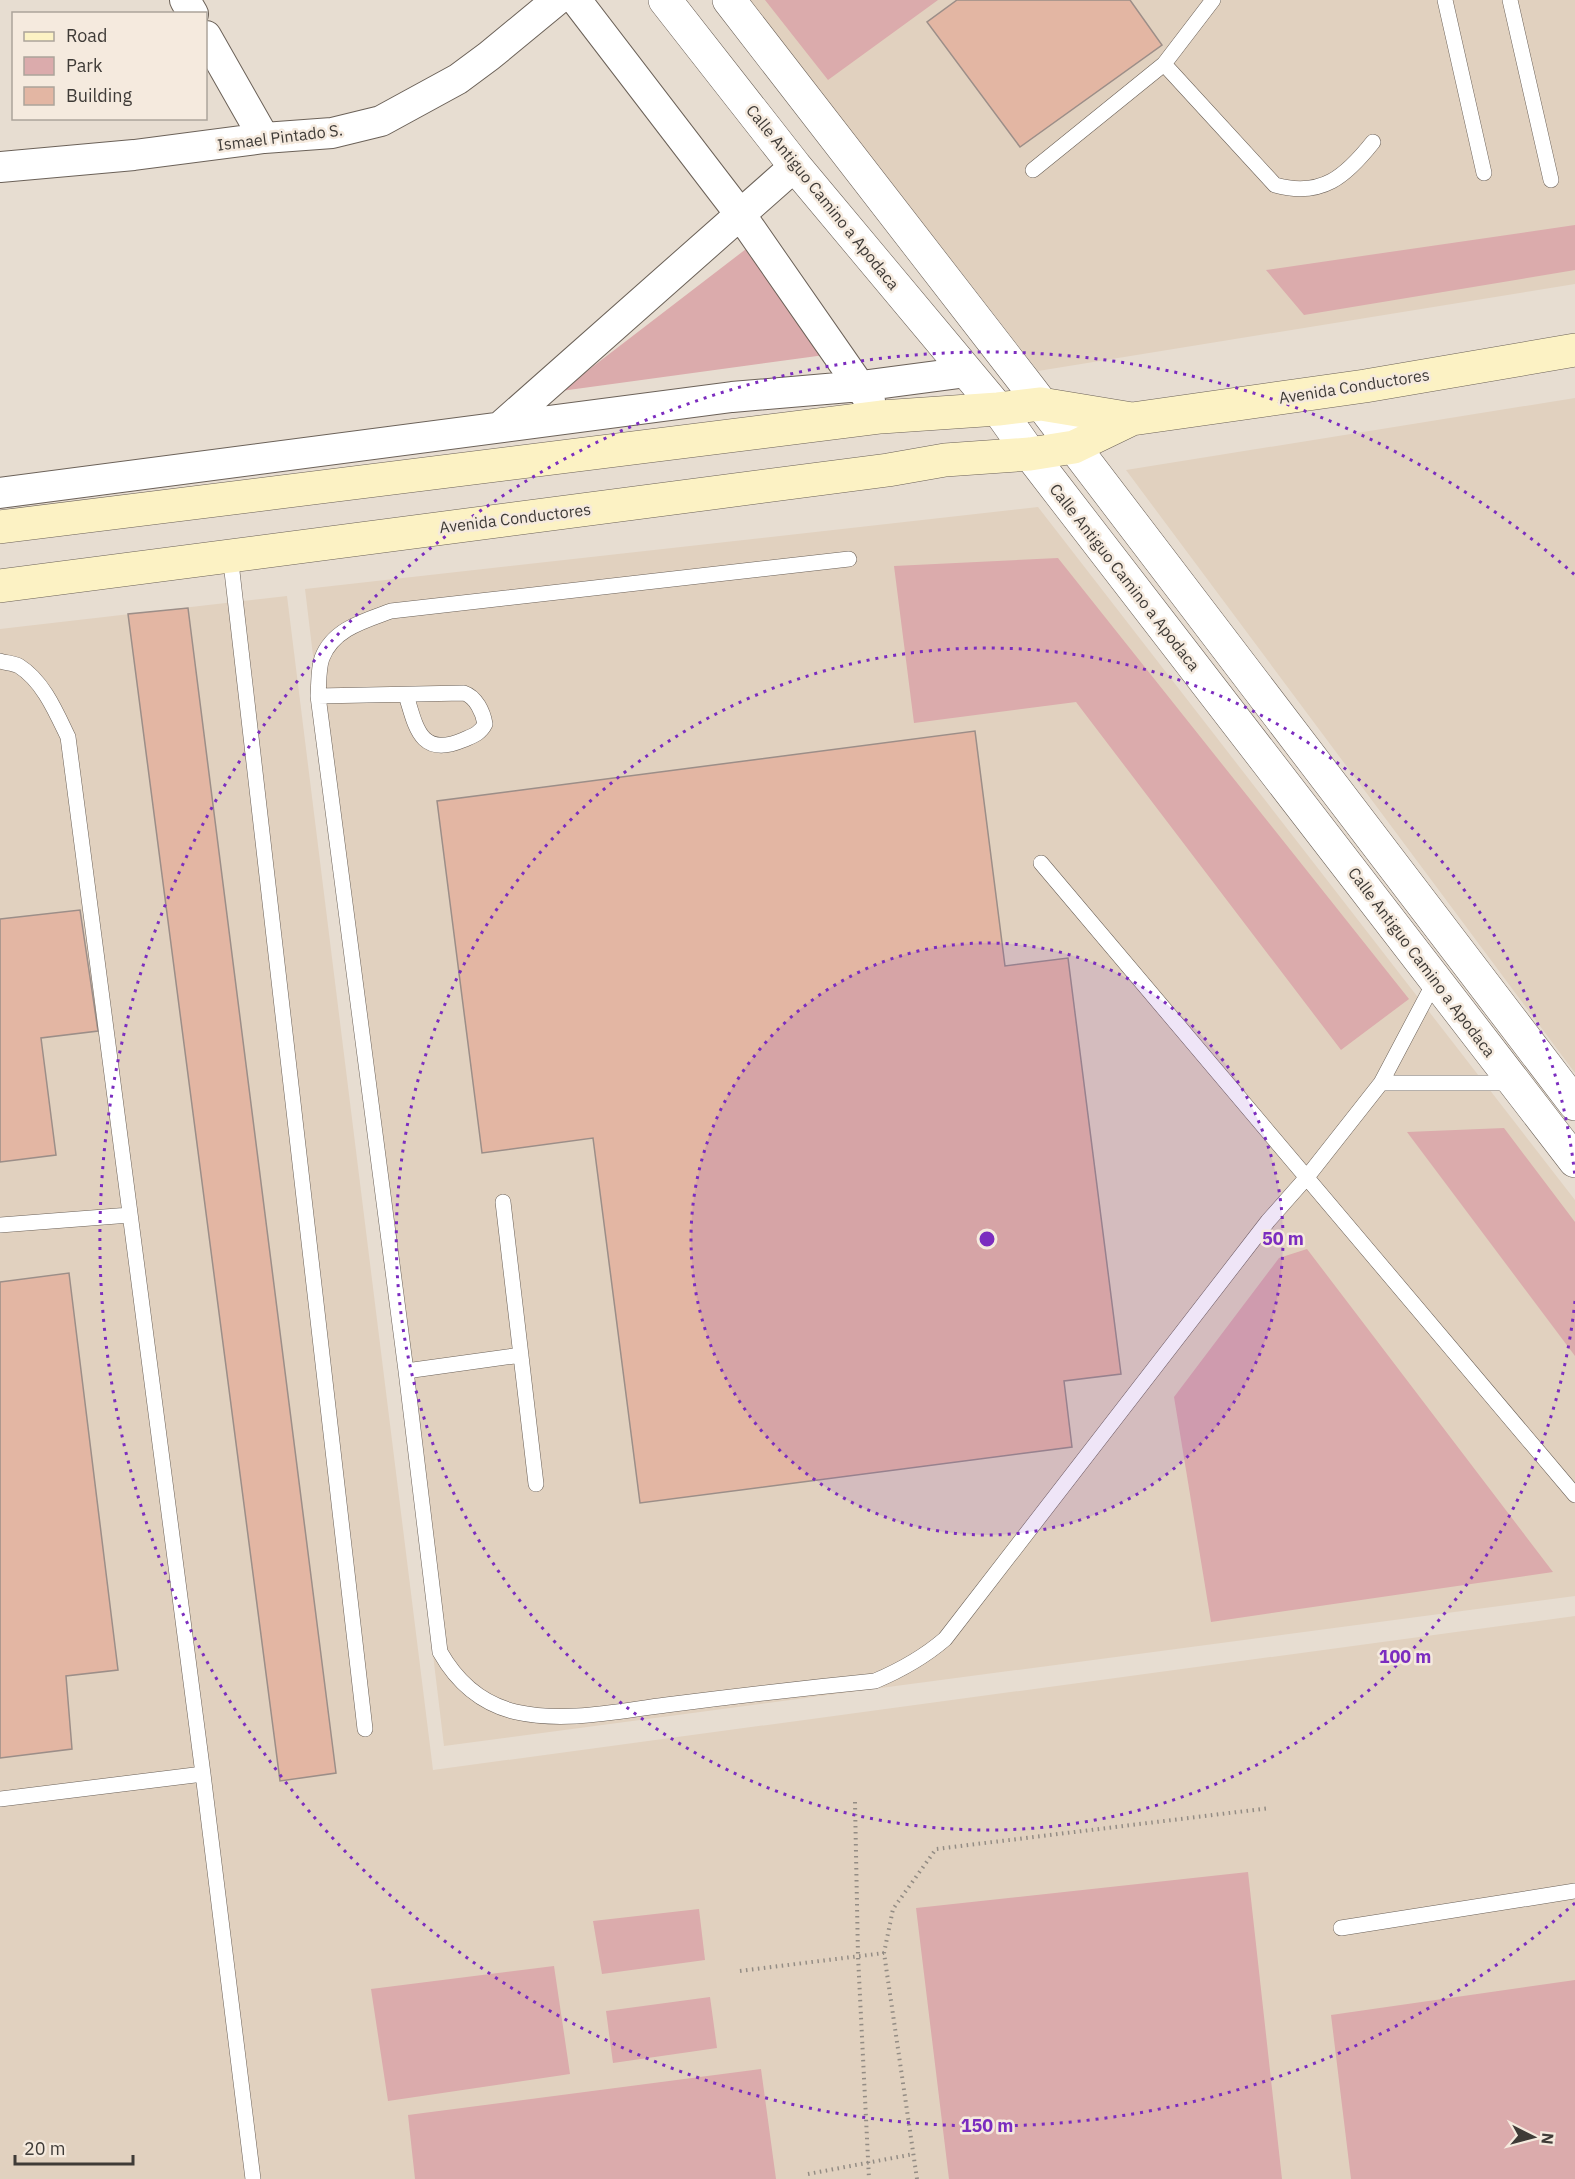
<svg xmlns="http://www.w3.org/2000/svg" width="1575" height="2179" viewBox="0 0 1575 2179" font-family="'IBM Plex Sans',sans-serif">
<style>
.built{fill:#e1d1bf}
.green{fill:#dbabac}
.building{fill:#e3b6a3;stroke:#9c8e88;stroke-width:1.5}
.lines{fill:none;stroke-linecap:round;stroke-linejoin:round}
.service-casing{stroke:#6b6158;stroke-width:16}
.minor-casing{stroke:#6b6158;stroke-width:32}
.tertiary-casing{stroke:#6b6158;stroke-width:34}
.secondary-casing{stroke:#6b6158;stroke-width:34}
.path{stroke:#938c84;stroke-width:4;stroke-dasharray:1.5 4.5;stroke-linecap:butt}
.service{stroke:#fff;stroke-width:15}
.minor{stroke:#fff;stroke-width:30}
.tertiary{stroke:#fff;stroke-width:33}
.secondary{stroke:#fcf2c4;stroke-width:33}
.ring{fill:none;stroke:#7b2cbf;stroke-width:3;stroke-dasharray:3 6}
.labels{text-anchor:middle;stroke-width:5;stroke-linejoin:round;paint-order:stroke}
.street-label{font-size:16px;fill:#3f3b37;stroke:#f5eade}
.centre{fill:#7b2cbf;stroke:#f5eade;stroke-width:3}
.ring-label{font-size:18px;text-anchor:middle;font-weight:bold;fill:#7b2cbf;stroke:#f5eade;stroke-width:5;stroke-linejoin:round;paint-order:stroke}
</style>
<rect width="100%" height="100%" fill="#e7ddd1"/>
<!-- built -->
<path class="built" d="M 749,0 L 1575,0 L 1575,284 L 1038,371 Z
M 1575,398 L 1575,1073 L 1126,470 Z
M 1038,507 L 1575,1200 L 1575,1596 L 444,1746 L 305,589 Z
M 287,596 L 433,1770 L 1575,1616 L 1575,2179 L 0,2179 L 0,629 Z"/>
<!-- green -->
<path class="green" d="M 765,0 L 938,0 L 828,80 Z
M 1575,225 L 1575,270 L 1304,315 L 1266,270 Z
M 746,249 L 832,354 L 561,391 Z
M 1058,558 L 1409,999 L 1341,1050 L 1076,702 L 914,723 L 894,566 Z
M 1504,1128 L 1575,1222 L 1575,1356 L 1407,1132 Z
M 1307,1249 L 1553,1572 L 1211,1622 L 1174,1397 L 1279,1258 Z
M 1248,1872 L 1282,2179 L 949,2179 L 916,1908 Z
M 699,1909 L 705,1960 L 602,1974 L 593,1921 Z
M 554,1966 L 570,2074 L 388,2101 L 371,1989 Z
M 1575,1980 L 1575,2179 L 1351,2179 L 1331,2015 Z
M 710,1997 L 717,2048 L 613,2063 L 606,2011 Z
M 761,2069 L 776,2179 L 415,2179 L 408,2115 Z"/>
<!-- building -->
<path class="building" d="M 957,0 L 1130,0 L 1162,45 L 1020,147 L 927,22 Z
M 188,608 L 336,1773 L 280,1781 L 128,614 Z
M 975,731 L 1005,966 L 1068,958 L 1121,1374 L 1064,1381 L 1072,1447 L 640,1503 L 593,1138 L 482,1153 L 437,801 Z
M 80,910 L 98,1031 L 41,1038 L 56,1155 L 0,1162 L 0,919 Z
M 69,1273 L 118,1670 L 66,1676 L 72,1749 L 0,1758 L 0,1282 Z"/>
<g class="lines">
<defs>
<path id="service" d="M 1213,0 L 1164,64 L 1275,185 C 1322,198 1346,176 1373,142
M 1445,0 L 1484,173
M 1510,0 L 1551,180
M 1033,170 L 1164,64
M 230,554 L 365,1729
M 849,559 L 391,611 C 364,621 333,629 322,658 C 318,669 319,685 318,696 L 406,1371 L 440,1652 C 457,1682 482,1704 516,1712 C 565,1723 618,1711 666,1705 C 736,1696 805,1688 875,1681 C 901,1670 924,1657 945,1639 L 1268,1221 L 1307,1177 L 1381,1083
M 0,661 C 6,663 14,663 19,666 C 43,681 56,712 68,737 L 203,1774 L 253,2179
M 318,696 L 464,693 C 476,697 483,712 485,724 C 480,734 472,736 463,740 C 420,758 416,727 406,695
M 1041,863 L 1575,1495
M 1436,979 L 1381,1083 L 1513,1083
M 503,1202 L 536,1484
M 0,1225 L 130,1215
M 406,1371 L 521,1355
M 0,1799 L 203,1774
M 1341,1928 L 1575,1891"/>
<path id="minor" d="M 185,0 L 193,14
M 576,0 L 740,214 L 870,401
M 206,36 L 264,138
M 0,167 L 134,155 L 264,138 L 332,133 L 381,121 L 458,79 L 489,56 L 557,0
M 500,427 L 795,166
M 0,493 L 732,397 L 861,386 L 967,372"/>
<path id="tertiary" d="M 665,0 L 795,166 L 998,409 L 1030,454 L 1575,1161
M 729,0 L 1030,389 L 1575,1104"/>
<path id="secondary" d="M 0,527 L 881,417 L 998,409 L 1041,404 L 1132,419
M 0,586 L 888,470 L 945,460 L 1030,454 L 1074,447 L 1132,419 L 1365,386 L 1575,350"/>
</defs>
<!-- service casing -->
<use href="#service" class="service-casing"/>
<!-- minor casing -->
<use href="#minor" class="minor-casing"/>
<!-- tertiary casing -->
<use href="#tertiary" class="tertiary-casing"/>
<!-- secondary casing -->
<use href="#secondary" class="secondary-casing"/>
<!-- path -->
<path class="path" d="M 855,1802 L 858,1956 L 869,2179
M 740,1971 L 884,1953
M 808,2174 L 914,2154
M 917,2179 L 884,1953 L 893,1909 L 936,1849 L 1270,1808"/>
<!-- service -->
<use href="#service" class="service"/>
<!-- minor -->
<use href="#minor" class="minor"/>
<!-- tertiary -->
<use href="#tertiary" class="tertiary"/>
<!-- secondary -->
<use href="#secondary" class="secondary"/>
</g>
<!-- distance rings -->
<circle cx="987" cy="1239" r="296" fill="#7b2cbf" fill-opacity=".12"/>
<g class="ring">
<circle cx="987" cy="1239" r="296"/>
<path d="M1575 1301A591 591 0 1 1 1575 1177"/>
<path d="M1575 1903A887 887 0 1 1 1575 575"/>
</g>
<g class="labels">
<!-- street labels -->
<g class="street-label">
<text transform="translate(280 137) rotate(-7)" y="6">Ismael Pintado S.</text>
<text transform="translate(823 197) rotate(51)" y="6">Calle Antiguo Camino a Apodaca</text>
<text transform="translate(1354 386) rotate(-9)" y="6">Avenida Conductores</text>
<text transform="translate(515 518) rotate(-7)" y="6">Avenida Conductores</text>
<text transform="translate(1125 577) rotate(52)" y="6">Calle Antiguo Camino a Apodaca</text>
<text transform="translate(1422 962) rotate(53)" y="6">Calle Antiguo Camino a Apodaca</text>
</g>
</g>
<circle cx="987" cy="1239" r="9" class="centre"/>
<g class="ring-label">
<text x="1283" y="1245">50 m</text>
<text x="1405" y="1663">100 m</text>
<text x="987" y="2132">150 m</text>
</g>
<!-- legend -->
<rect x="12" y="12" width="195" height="108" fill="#f5eade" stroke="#aca49b" stroke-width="1.5"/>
<rect x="24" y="32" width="30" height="9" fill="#fcf2c4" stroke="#aca49b" stroke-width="1.5"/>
<text x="66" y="42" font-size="18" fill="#3f3b37">Road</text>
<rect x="24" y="57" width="30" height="18" fill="#dbabac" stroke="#aca49b" stroke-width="1.5"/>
<text x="66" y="72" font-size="18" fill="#3f3b37">Park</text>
<rect x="24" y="87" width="30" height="18" fill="#e3b6a3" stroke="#aca49b" stroke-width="1.5"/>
<text x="66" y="102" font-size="18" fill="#3f3b37">Building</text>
<!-- north arrow -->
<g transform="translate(1533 2137) rotate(96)" stroke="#f5eade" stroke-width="4.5" paint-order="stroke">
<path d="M0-4.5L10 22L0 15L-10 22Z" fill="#3f3b37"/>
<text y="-9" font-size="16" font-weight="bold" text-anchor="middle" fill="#3f3b37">N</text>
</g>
<!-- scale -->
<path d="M15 2155v9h118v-9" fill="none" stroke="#3f3b37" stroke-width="3"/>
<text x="24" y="2155" font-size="18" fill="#3f3b37" stroke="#f5eade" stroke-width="4.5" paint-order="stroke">20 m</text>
</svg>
